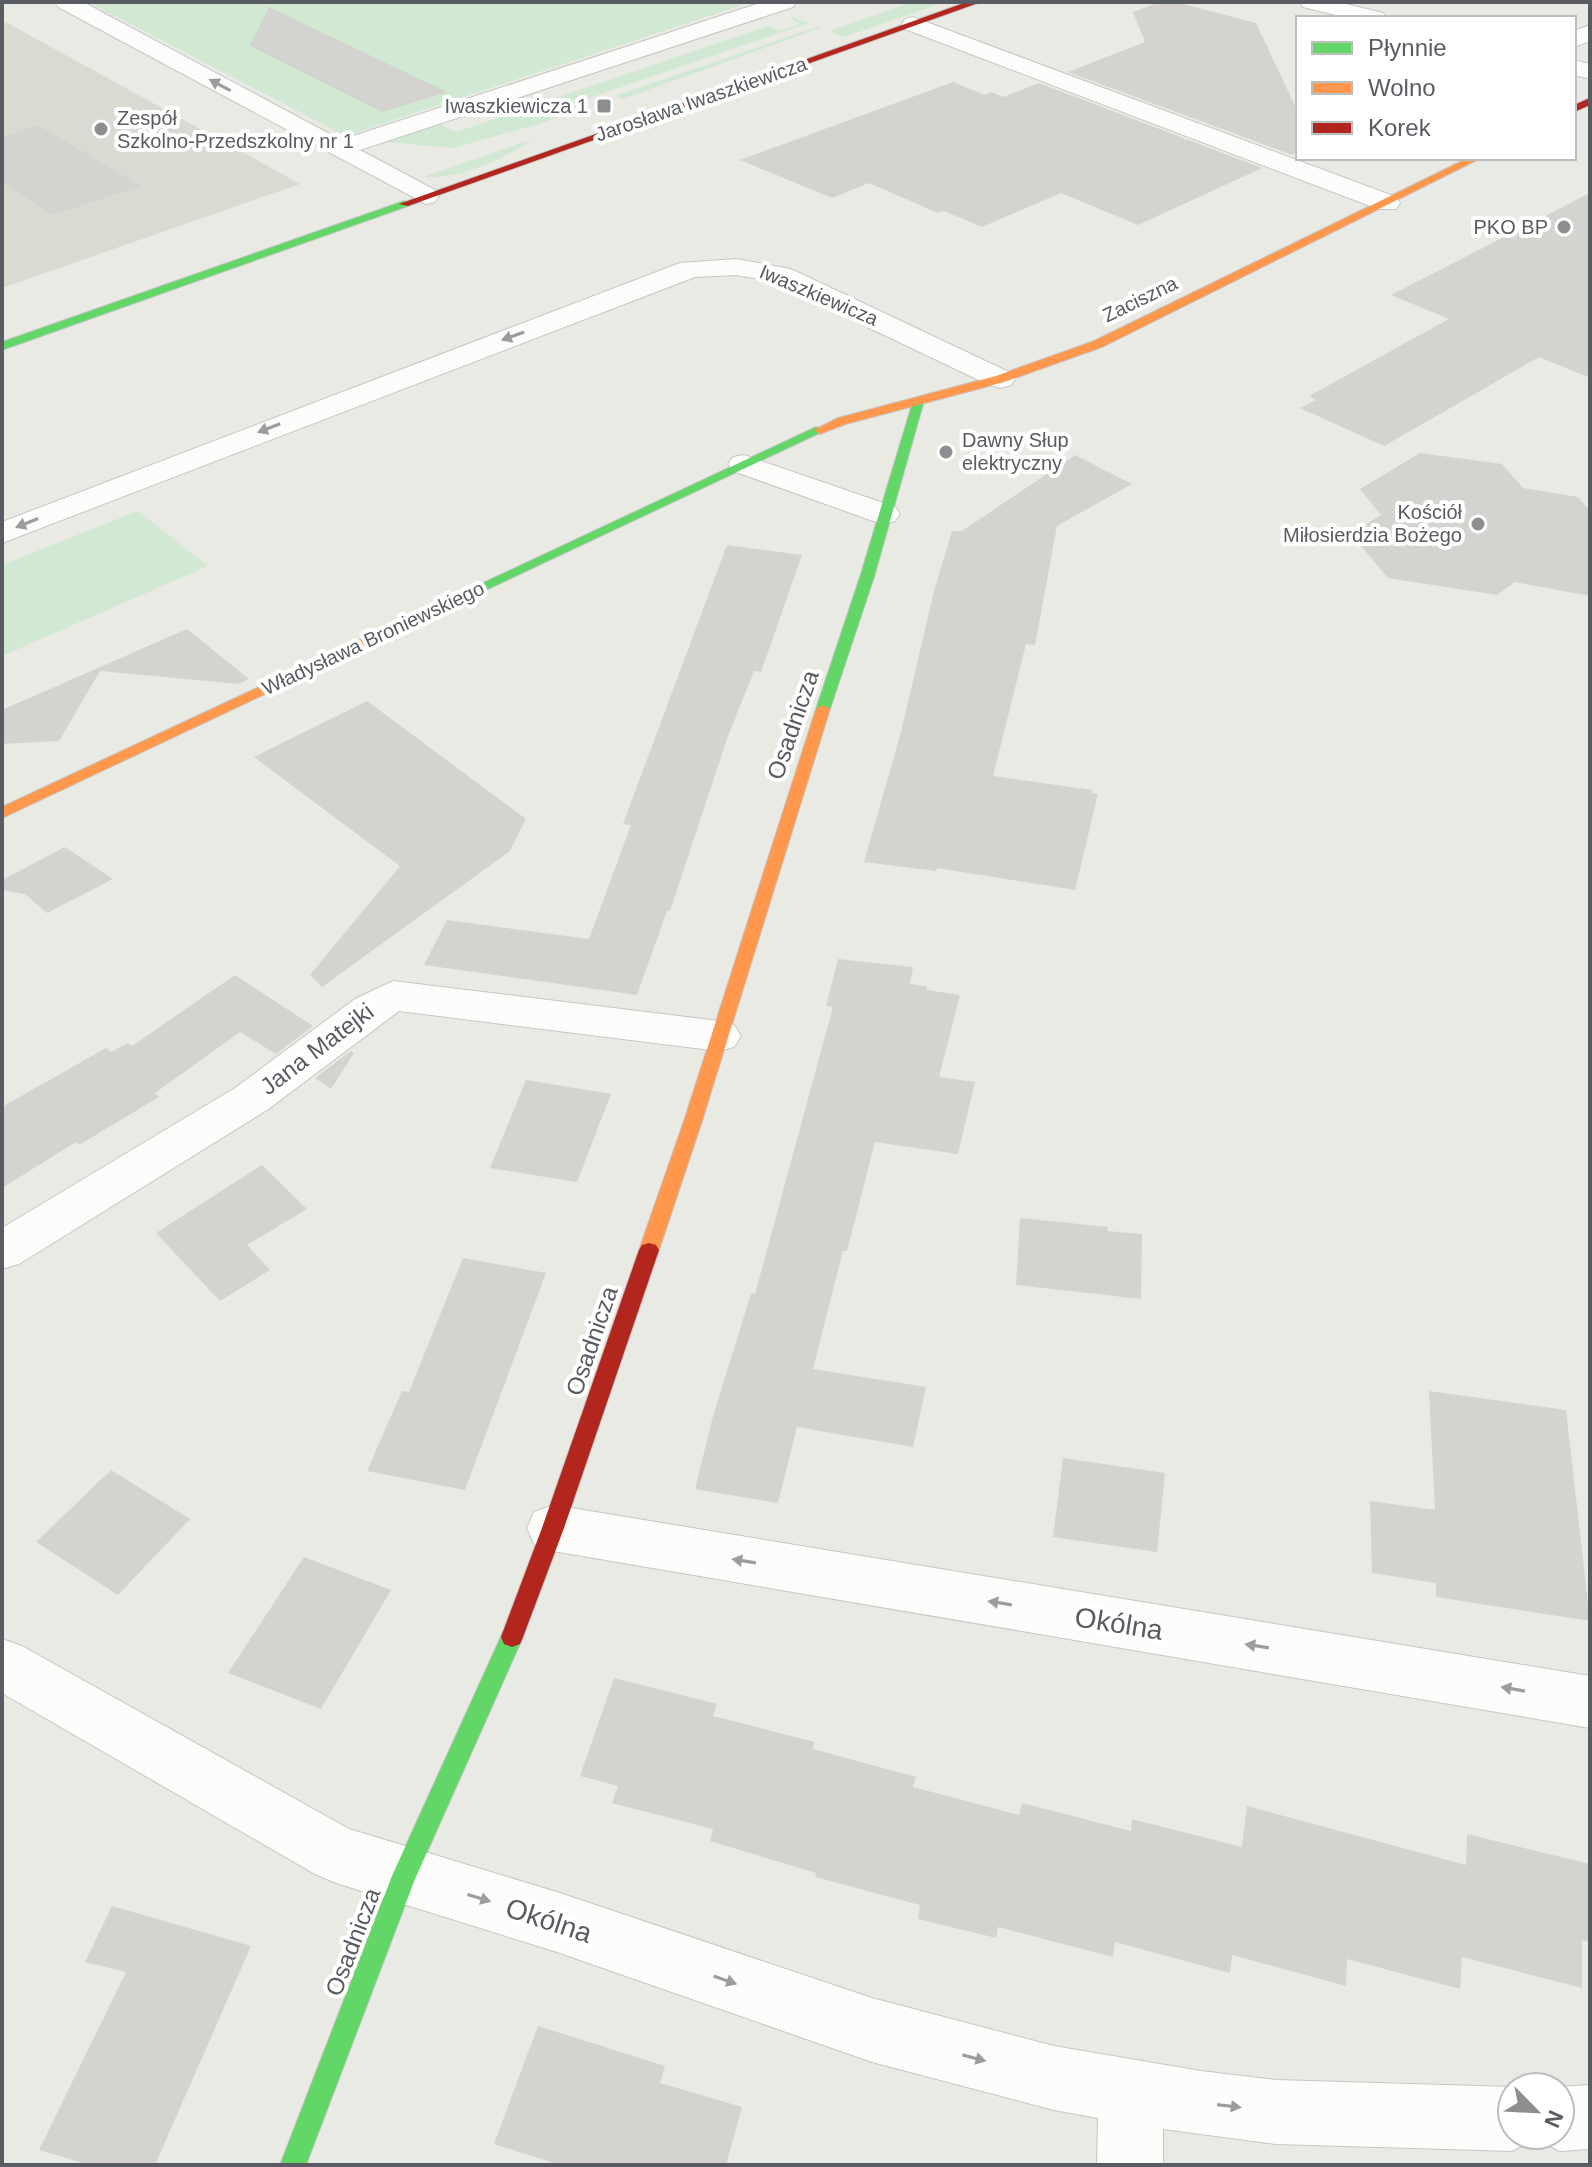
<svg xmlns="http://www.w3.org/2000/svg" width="1592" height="2167" viewBox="0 0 1592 2167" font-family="Helvetica,sans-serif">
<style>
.education{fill:#dbdad2}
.green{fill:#d1e8d2}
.building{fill:#d4d3cf}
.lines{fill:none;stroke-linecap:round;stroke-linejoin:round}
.street-casing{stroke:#c6c6c6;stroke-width:2}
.fast-casing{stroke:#c6c7c6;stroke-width:2}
.slow-casing{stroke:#c6c7c6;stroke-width:2}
.jam-casing{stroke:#c6c7c6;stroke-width:2}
.street{fill:#fcfcfb;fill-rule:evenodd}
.fast{fill:#63d668;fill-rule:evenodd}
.slow{fill:#ff974d;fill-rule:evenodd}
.jam{fill:#b3261e;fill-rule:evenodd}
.oneway{fill:#9b9ca0}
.poi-dot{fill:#8c8e90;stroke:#fff;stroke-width:3}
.labels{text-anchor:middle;stroke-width:8;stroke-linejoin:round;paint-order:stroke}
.far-street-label{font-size:20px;fill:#5a5c63;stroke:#fff}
.far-poi-label{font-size:20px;fill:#5a5c63;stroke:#fff;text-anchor:end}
.street-label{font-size:24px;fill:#5a5c63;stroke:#fff}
.near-street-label{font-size:28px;fill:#5a5c63;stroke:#fff}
</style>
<rect width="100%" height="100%" fill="#eaeae4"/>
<!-- education -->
<path class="education" d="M 2,20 L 284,175 L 300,184 L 2,288 Z"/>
<!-- green -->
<path class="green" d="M 88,2 L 751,2 L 348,135 L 338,132 Z
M 912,2 L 946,2 L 844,37 L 829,31 Z
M 793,17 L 809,23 L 589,98 L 558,117 L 539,124 L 453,148 L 388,142 L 440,124 L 456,132 L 768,26 L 781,31 L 800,24 L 790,18 Z
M 817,27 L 820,28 L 623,99 L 615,96 Z
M 533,139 C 503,160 460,179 423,177 Z
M 138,511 L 208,566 L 2,656 L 2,565 Z"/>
<!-- building -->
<path class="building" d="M 1160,2 L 1176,2 L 1256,23 L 1298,112 L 1298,152 L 1292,155 L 1068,72 L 1145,42 L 1133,12 Z
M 269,7 L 386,63 L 447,92 L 382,112 L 250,46 Z
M 953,82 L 985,95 L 991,92 L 1003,97 L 1039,83 L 1262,168 L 1138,225 L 1061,193 L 982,227 L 944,211 L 938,213 L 869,183 L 832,198 L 740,160 Z
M 38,125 L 141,186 L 53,215 L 2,183 L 2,137 Z
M 1590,193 L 1590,378 L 1539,357 L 1384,446 L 1300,408 L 1316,400 L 1309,396 L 1449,319 L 1391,295 Z
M 1420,453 L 1502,464 L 1523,488 L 1578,497 L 1590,511 L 1590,596 L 1515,582 L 1497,595 L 1388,578 L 1351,534 L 1381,515 L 1360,489 Z
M 1075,455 L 1132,484 L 1057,526 L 1035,645 L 1026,644 L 993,776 L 1092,790 L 1091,793 L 1098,794 L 1075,890 L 937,868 L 936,871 L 864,862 L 901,732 L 934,591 L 952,531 L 962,531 Z
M 727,545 L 802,555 L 761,672 L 754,671 L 728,736 L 670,911 L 667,911 L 637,995 L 424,965 L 447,920 L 589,939 L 631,825 L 623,824 Z
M 187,629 L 249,679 L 239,684 L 100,671 L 59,741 L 2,744 L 2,710 Z
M 367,701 L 526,819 L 510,851 L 322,987 L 310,975 L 400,866 L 254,757 Z
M 65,847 L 113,879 L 47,913 L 25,894 L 2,890 L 2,880 Z
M 838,959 L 913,967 L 910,984 L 927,986 L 927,990 L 960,995 L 939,1077 L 975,1082 L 958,1154 L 875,1142 L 847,1251 L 843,1251 L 813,1369 L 926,1387 L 913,1447 L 797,1427 L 778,1503 L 695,1489 L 713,1416 L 751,1294 L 755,1294 L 833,1007 L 826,1006 Z
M 235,975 L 313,1026 L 276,1054 L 240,1032 L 155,1093 L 159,1097 L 79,1145 L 76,1142 L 2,1188 L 2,1107 L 106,1048 L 111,1052 L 128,1043 L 132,1046 Z
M 351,1051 L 354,1053 L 331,1089 L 315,1078 Z
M 526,1080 L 611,1094 L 577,1182 L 490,1168 Z
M 262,1165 L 307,1209 L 247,1245 L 270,1270 L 220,1301 L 156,1233 Z
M 1020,1218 L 1108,1227 L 1107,1231 L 1142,1234 L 1141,1299 L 1016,1285 Z
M 463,1258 L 546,1273 L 465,1490 L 367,1471 L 402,1391 L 409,1392 Z
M 1429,1391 L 1566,1410 L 1590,1621 L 1436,1597 L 1436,1583 L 1372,1573 L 1370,1501 L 1435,1510 Z
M 1063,1458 L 1165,1473 L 1157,1552 L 1053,1537 Z
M 111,1470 L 190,1519 L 118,1595 L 36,1542 Z
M 304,1557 L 391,1590 L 321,1709 L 228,1673 Z
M 614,1678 L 717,1704 L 713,1716 L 815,1742 L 813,1749 L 916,1777 L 913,1787 L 1019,1815 L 1022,1803 L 1131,1831 L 1132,1819 L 1242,1847 L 1247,1806 L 1466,1865 L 1467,1834 L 1590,1864 L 1590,1942 L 1582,1940 L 1582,1988 L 1462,1957 L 1460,1989 L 1347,1959 L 1346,1986 L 1232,1955 L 1230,1973 L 1115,1942 L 1113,1957 L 998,1927 L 996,1938 L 918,1919 L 920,1905 L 815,1877 L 816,1873 L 710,1841 L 713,1829 L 612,1803 L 618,1786 L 580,1776 Z
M 112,1906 L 251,1946 L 155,2165 L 90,2165 L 39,2150 L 126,1972 L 85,1962 Z
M 538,2026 L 665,2066 L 660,2083 L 742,2107 L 726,2165 L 560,2165 L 494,2144 Z"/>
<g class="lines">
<defs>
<path id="street" d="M 55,2 L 83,2 L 341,140 L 763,2 L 796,2 L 793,7 L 360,150 L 435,190 L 439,196 L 435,202 L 426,204 L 58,7 Z
M 1300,2 L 1338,2 L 1383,13 L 1386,18 L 1348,18 L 1303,7 Z
M 913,17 L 1396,197 L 1400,203 L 1396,209 L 1378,209 L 905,29 L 902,24 L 905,19 Z
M 1590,25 L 1590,41 L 1574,47 L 1574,31 Z
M 1574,60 L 1590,64 L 1590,79 L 1574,75 Z
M 736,259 L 791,269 L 1011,373 L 1015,379 L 1011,385 L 1000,388 L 989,385 L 771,281 L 736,275 L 695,277 L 2,543 L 2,522 L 680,263 Z
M 744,455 L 895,507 L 900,514 L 895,521 L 884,524 L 873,521 L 733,471 L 728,464 L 733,457 Z
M 393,981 L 719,1021 L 734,1025 L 741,1036 L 734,1047 L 719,1051 L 399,1011 L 267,1110 L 19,1264 L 2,1269 L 2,1228 L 235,1088 L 355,999 Z
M 553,1505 L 1590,1676 L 1590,1728 L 553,1551 L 534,1544 L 527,1528 L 534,1512 Z
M 2,1639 L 22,1646 L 349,1829 L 557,1892 L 872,1998 L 1054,2046 L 1201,2071 L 1276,2080 L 1512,2087 L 1512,2135 L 1560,2135 L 1559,2087 L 1590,2085 L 1590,2149 L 1560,2151 L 1536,2139 L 1512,2151 L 1276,2144 L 1163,2129 L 1163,2165 L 1097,2165 L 1098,2118 L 1054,2110 L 872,2062 L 557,1952 L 336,1883 L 315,1874 L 2,1693 Z"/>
<path id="fast" d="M 404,201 L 409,204 L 408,206 L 2,350 L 2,342 Z
M 914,398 L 924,401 L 874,577 L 830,709 L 828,712 L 818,712 L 816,709 L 860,577 Z
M 816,427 L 826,430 L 386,637 L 376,637 L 374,634 Z
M 512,1627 L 520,1630 L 523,1637 L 415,1879 L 306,2165 L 280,2165 L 392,1876 L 504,1630 Z"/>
<path id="slow" d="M 1468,158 L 1481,158 L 1102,347 L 1004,382 L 846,424 L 820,434 L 814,430 L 838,418 L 996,376 L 1094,341 Z
M 381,630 L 386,631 L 386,637 L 2,818 L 2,807 Z
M 823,705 L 830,709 L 702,1121 L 659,1250 L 656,1255 L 642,1255 L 639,1250 L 684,1121 L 816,709 Z"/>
<path id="jam" d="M 967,2 L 981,2 L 408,206 L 399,204 Z
M 1590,98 L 1590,105 L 1574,112 L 1574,105 Z
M 649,1243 L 656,1245 L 659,1250 L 564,1528 L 523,1637 L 520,1644 L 512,1647 L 504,1644 L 501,1637 L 542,1528 L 639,1250 L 642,1245 Z"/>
</defs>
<!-- street casing -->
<use href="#street" class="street-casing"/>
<!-- fast casing -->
<use href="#fast" class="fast-casing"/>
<!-- slow casing -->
<use href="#slow" class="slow-casing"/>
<!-- jam casing -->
<use href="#jam" class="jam-casing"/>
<!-- street -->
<use href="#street" class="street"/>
<!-- fast -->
<use href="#fast" class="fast"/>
<!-- slow -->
<use href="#slow" class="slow"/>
<!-- jam -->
<use href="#jam" class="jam"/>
</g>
<!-- one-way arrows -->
<defs><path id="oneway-solid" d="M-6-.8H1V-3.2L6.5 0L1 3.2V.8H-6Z" transform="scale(2)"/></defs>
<g class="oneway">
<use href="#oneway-solid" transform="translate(220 85) rotate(-152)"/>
<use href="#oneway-solid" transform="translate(513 336) rotate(160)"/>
<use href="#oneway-solid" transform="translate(269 428) rotate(159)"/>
<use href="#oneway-solid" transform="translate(27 523) rotate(158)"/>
<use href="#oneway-solid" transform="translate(744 1561) rotate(-171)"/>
<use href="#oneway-solid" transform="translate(1000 1603) rotate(-171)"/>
<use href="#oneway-solid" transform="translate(1257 1646) rotate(-171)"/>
<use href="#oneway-solid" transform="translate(1513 1689) rotate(-170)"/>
<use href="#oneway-solid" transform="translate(479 1898) rotate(17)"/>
<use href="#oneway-solid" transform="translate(725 1980) rotate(19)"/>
<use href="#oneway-solid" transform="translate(974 2058) rotate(15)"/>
<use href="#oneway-solid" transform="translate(1229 2106) rotate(7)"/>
</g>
<!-- markers -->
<g class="poi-dot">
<rect x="596" y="98" width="16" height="16" rx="4"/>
<circle cx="101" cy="129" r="8"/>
<circle cx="1564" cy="227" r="8"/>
<circle cx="946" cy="452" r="8"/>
<circle cx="1478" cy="524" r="8"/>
</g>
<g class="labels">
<!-- far-street labels -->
<g class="far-street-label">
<text transform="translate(701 99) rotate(-19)" y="7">Jarosława Iwaszkiewicza</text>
<text transform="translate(819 295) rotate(23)" y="7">Iwaszkiewicza</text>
<text transform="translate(1140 299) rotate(-26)" y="7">Zaciszna</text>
<text transform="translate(373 638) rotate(-25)" y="7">Władysława Broniewskiego</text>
</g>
<!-- far-poi labels -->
<g class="far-poi-label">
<text x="588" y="113">Iwaszkiewicza 1</text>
<text x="117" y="125" text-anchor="start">Zespół<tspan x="117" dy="23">Szkolno-Przedszkolny nr 1</tspan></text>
<text x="1548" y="234">PKO BP</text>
<text x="962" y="447" text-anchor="start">Dawny Słup<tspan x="962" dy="23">elektryczny</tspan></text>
<text x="1462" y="519">Kościół<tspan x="1462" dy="23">Miłosierdzia Bożego</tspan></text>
</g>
<!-- street labels -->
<g class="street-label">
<text transform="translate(793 725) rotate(-71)" y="8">Osadnicza</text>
<text transform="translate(317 1049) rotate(-37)" y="8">Jana Matejki</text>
<text transform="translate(592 1341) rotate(-71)" y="8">Osadnicza</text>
<text transform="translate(353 1942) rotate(-69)" y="8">Osadnicza</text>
</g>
<!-- near-street labels -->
<g class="near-street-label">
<text transform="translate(1119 1623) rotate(9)" y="10">Okólna</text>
<text transform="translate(549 1920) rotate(18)" y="10">Okólna</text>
</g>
</g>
<!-- border -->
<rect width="1592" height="2167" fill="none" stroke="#5a5c63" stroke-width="8"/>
<!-- legend -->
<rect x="1296" y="16" width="280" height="144" fill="#ffffff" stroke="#bdbec1" stroke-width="2"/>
<rect x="1312" y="42" width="40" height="12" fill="#63d668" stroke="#bdbec1" stroke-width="2"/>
<text x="1368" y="56" font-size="24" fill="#5a5c63">Płynnie</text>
<rect x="1312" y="82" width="40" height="12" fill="#ff974d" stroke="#bdbec1" stroke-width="2"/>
<text x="1368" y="96" font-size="24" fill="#5a5c63">Wolno</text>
<rect x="1312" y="122" width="40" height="12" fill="#b3261e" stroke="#bdbec1" stroke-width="2"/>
<text x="1368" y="136" font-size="24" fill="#5a5c63">Korek</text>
<!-- north arrow -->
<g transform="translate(1536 2111) rotate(114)"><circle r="38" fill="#ffffff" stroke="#bdbec1" stroke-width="2"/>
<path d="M0-6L14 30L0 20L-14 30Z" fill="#8c8e90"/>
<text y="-12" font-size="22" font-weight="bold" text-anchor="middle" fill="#5a5c63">N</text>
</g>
</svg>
